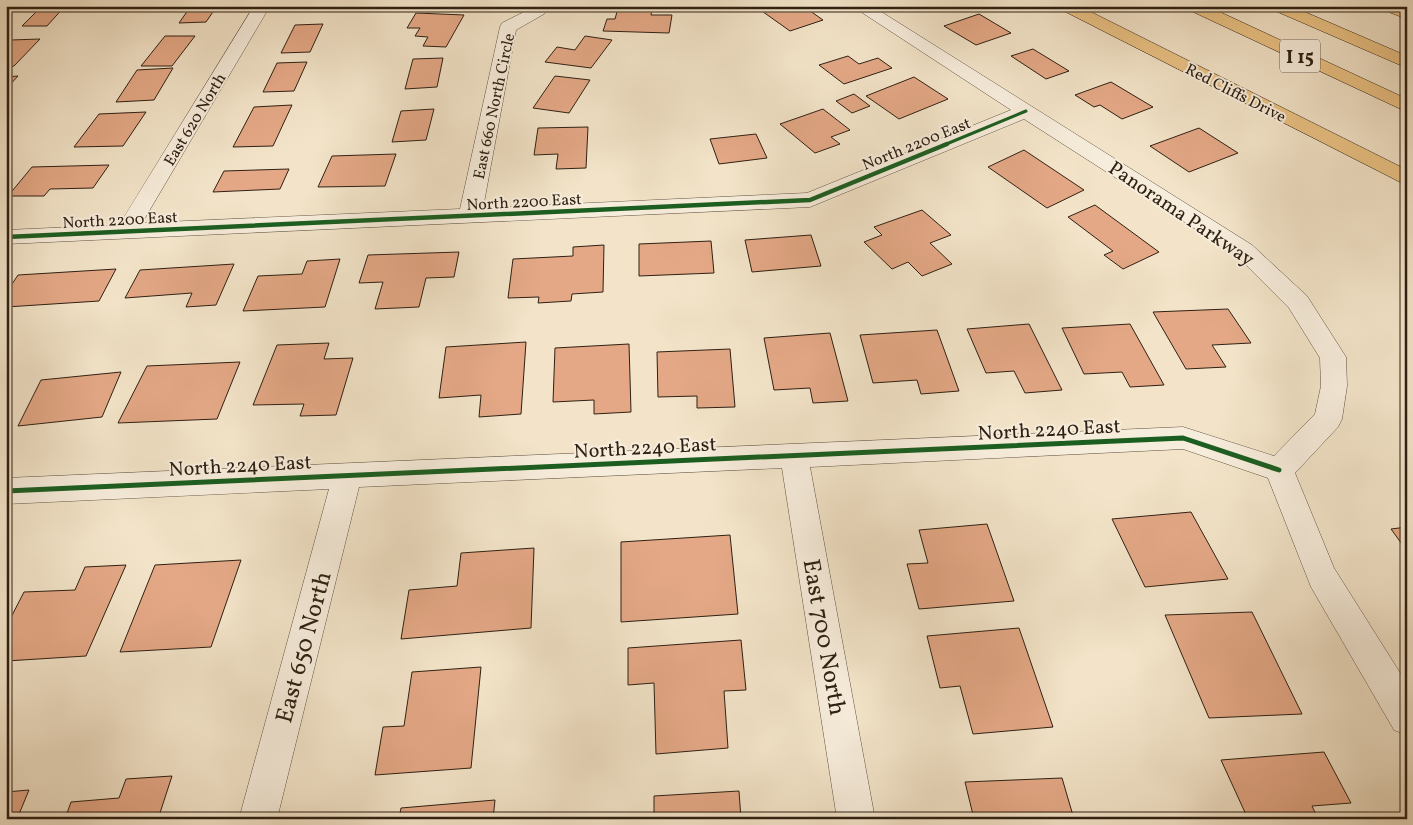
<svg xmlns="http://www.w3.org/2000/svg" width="1413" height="825" viewBox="0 0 1413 825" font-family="Vollkorn,serif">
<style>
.building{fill:#e4a886;stroke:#2e2013}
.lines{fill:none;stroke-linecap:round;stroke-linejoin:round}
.minor-casing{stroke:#5f5140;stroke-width:1}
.major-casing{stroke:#2e2013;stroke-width:1}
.highway-casing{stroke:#2e2013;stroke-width:1}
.minor{fill:#f7eddc;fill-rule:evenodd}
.major{fill:#eac284;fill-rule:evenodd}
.highway{fill:#eac284;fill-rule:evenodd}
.cycleway-far2-casing{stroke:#f7eddc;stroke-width:5}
.cycleway-far1-casing{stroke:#f7eddc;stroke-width:7}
.cycleway-casing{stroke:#f7eddc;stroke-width:8}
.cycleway-far2{stroke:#1b5e20;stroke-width:3}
.cycleway-far1{stroke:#1b5e20;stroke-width:4.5}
.cycleway{stroke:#1b5e20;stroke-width:5}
.labels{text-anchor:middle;stroke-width:4;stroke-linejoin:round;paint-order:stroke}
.far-street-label{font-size:16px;fill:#2e2013;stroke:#f7eddc}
.shield{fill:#f7eddc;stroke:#6a5e4f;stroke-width:1}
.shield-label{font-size:19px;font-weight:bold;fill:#2e2013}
.street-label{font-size:20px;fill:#2e2013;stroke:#f7eddc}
.near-street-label{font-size:24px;fill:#2e2013;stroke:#f7eddc}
</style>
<rect width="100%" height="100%" fill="#f3e4c9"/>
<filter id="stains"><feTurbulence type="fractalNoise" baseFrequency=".004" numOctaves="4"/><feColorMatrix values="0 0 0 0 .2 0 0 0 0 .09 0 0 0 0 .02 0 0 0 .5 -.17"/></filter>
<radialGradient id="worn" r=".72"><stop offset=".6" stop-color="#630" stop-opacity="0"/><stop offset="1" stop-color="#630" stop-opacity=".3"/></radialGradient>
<!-- building -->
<path class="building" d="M 42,6 L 65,6 L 47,26 L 22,26 Z
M 191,6 L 217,6 L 206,22 L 179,23 Z
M 626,6 L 653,6 L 651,15 L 672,15 L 669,33 L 603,31 L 607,19 L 615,19 L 618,8 L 625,8 Z
M 767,6 L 803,6 L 823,20 L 790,31 L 759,9 Z
M 416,13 L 464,15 L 446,47 L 423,46 L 428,37 L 415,36 L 420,28 L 407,28 Z
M 979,14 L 1011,33 L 976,45 L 944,26 Z
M 323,24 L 310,52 L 281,53 L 295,25 Z
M 165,36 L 195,36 L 172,66 L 141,66 Z
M 585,36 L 612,40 L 591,68 L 545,62 L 557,47 L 575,50 Z
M 40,39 L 14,66 L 6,67 L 6,45 L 11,40 Z
M 1033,49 L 1069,71 L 1046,79 L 1011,56 Z
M 848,56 L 859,64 L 878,58 L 892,68 L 844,84 L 819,65 Z
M 443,58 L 437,87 L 405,89 L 413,59 Z
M 307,62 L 294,91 L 263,92 L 277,63 Z
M 173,68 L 154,100 L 116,102 L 137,70 Z
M 18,76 L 6,89 L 6,77 Z
M 555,76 L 590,80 L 569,113 L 533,108 Z
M 914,77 L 948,99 L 899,119 L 866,96 Z
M 1111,82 L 1153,107 L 1122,119 L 1100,105 L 1094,107 L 1075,95 Z
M 854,94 L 870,106 L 852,113 L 836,101 Z
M 292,105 L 273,146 L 233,147 L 254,107 Z
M 434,109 L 426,140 L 392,142 L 401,111 Z
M 823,109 L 850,130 L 831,137 L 840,144 L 815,153 L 780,124 Z
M 146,112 L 123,146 L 74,147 L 99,114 Z
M 588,127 L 586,168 L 556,169 L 558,154 L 534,155 L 538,128 Z
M 1199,128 L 1238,153 L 1189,172 L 1150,146 Z
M 756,134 L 767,158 L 719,164 L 710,139 Z
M 1024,150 L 1084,190 L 1047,208 L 988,167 Z
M 396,154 L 385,186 L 318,187 L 332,156 Z
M 109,165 L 93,188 L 50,189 L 44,196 L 8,196 L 32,167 Z
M 289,169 L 280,189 L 213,192 L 224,171 Z
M 1095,205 L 1159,252 L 1123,269 L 1104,255 L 1113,251 L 1068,217 Z
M 922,210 L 951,235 L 930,243 L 952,264 L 922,276 L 908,262 L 892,269 L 864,242 L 882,235 L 874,227 Z
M 811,235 L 821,266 L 752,272 L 745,240 Z
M 711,241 L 714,273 L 639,276 L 639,244 Z
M 604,245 L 603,292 L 572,294 L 571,301 L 538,303 L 539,297 L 508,298 L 513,259 L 573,256 L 573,247 Z
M 459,252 L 454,277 L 426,278 L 419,307 L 375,309 L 383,282 L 359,283 L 368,255 Z
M 340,259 L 325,307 L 243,311 L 258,276 L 302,274 L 307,261 Z
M 234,264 L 216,305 L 186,307 L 192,293 L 125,298 L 140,270 Z
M 116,269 L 99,301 L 6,307 L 6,293 L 18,275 Z
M 1228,309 L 1251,343 L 1212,345 L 1226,367 L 1186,369 L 1153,312 Z
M 1029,324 L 1062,390 L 1025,393 L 1014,371 L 986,373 L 967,329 Z
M 1130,324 L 1164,385 L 1130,387 L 1122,372 L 1084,374 L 1062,328 Z
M 937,330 L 959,391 L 921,394 L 917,380 L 873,383 L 860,335 Z
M 830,333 L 848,401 L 813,403 L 810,388 L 774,390 L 764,338 Z
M 526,342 L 521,414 L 479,417 L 481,395 L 439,398 L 446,347 Z
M 329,343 L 324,359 L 353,358 L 336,415 L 300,416 L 304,404 L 253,405 L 277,345 Z
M 629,344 L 631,412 L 594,414 L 594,400 L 553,402 L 555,348 Z
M 730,349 L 735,407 L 697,408 L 697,396 L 658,397 L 657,352 Z
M 240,362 L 217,419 L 118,423 L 147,366 Z
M 121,372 L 102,417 L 18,426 L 41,380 Z
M 1191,512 L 1228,579 L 1145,587 L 1112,519 Z
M 987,524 L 1014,601 L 919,609 L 907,564 L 928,563 L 919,530 Z
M 1407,527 L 1407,551 L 1391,529 Z
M 730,535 L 738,614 L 621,622 L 621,542 Z
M 534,548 L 531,628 L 401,639 L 409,590 L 457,586 L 461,553 Z
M 241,560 L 211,647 L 120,652 L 155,565 Z
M 126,565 L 86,656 L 6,661 L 6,627 L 24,592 L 75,590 L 85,567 Z
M 1252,612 L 1302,714 L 1209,718 L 1165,615 Z
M 1019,628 L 1053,727 L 973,734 L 960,686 L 940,688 L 927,636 Z
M 741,640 L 746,690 L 724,691 L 728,748 L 656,754 L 654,683 L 628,685 L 628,648 Z
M 481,667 L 471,768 L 375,775 L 383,727 L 404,726 L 412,672 Z
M 1324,752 L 1351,803 L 1312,806 L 1318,819 L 1248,819 L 1221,760 Z
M 172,776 L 158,819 L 65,819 L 71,802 L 119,798 L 126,779 Z
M 1062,778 L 1074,819 L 974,819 L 965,782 Z
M 29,790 L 17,819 L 6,819 L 6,792 Z
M 739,791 L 741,819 L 654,819 L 654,796 Z
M 495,800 L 493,819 L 399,819 L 401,808 Z"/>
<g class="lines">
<defs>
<path id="minor" d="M 254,6 L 270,6 L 142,223 L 460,209 L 500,27 L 502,23 L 532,8 L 544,8 L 546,11 L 544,14 L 516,30 L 483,208 L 807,193 L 1011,110 L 852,6 L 872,6 L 1252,245 L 1307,296 L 1346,357 L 1347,386 L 1342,419 L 1338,427 L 1295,473 L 1334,568 L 1407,684 L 1407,735 L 1394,730 L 1311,587 L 1268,478 L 1183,449 L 810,467 L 875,819 L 837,819 L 782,468 L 359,487 L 277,819 L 239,819 L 329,489 L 6,504 L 6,478 L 1183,427 L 1274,456 L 1315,414 L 1321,386 L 1320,358 L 1289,308 L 1236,255 L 1024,119 L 810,207 L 6,244 L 6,230 L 119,225 Z"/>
<path id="major" d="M 1058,6 L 1079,6 L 1407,170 L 1407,184 L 1400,182 L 1060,9 Z
M 1379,6 L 1402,6 L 1407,8 L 1407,19 L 1381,9 Z"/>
<path id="highway" d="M 1185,6 L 1207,6 L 1407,99 L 1407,112 L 1187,9 Z
M 1269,6 L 1291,6 L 1407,56 L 1407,68 L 1271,9 Z"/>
</defs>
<!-- minor casing -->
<use href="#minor" class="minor-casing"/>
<!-- major casing -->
<use href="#major" class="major-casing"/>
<!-- highway casing -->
<use href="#highway" class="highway-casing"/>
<!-- minor -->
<use href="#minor" class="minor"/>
<!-- major -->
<use href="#major" class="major"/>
<!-- highway -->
<use href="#highway" class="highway"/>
<defs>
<path id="cycleway-far2" d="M 944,145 L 1026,111"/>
<path id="cycleway-far1" d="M 6,237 L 810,200 L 947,144"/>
<path id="cycleway" d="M 6,491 L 1183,438 L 1279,470"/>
</defs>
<!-- cycleway-far2 casing -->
<use href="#cycleway-far2" class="cycleway-far2-casing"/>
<!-- cycleway-far1 casing -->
<use href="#cycleway-far1" class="cycleway-far1-casing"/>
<!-- cycleway casing -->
<use href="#cycleway" class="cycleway-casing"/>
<!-- cycleway-far2 -->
<use href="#cycleway-far2" class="cycleway-far2"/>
<!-- cycleway-far1 -->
<use href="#cycleway-far1" class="cycleway-far1"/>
<!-- cycleway -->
<use href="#cycleway" class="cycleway"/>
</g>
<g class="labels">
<!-- far-street labels -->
<g class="far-street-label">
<text transform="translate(1236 92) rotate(27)" y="6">Red Cliffs Drive</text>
<text transform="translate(493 106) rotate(-78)" y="6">East 660 North Circle</text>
<text transform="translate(194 119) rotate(-59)" y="6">East 620 North</text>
<text transform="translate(916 143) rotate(-22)" y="6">North 2200 East</text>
<text transform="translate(524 201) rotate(-3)" y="6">North 2200 East</text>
<text transform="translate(120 219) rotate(-3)" y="6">North 2200 East</text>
</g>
<!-- shield labels -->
<rect class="shield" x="1280" y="39.5" width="40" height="33" rx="4"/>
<g class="shield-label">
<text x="1300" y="63">I 15</text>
</g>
<!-- street labels -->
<g class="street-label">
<text transform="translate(1182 213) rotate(34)" y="7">Panorama Parkway</text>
<text transform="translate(1049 429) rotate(-3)" y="7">North 2240 East</text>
<text transform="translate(645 447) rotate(-3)" y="7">North 2240 East</text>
<text transform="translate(240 465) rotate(-3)" y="7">North 2240 East</text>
</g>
<!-- near-street labels -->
<g class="near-street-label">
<text transform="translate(825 637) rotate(80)" y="8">East 700 North</text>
<text transform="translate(303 647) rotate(-75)" y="8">East 650 North</text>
</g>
</g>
<!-- margin -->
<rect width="1413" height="825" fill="none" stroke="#f3e4c9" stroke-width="25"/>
<rect x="8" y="8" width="1398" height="810" fill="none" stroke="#2e2013" stroke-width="2.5"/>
<rect x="12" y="12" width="1388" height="800" fill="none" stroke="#2e2013"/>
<rect width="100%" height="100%" filter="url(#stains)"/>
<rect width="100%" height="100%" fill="url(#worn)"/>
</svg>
